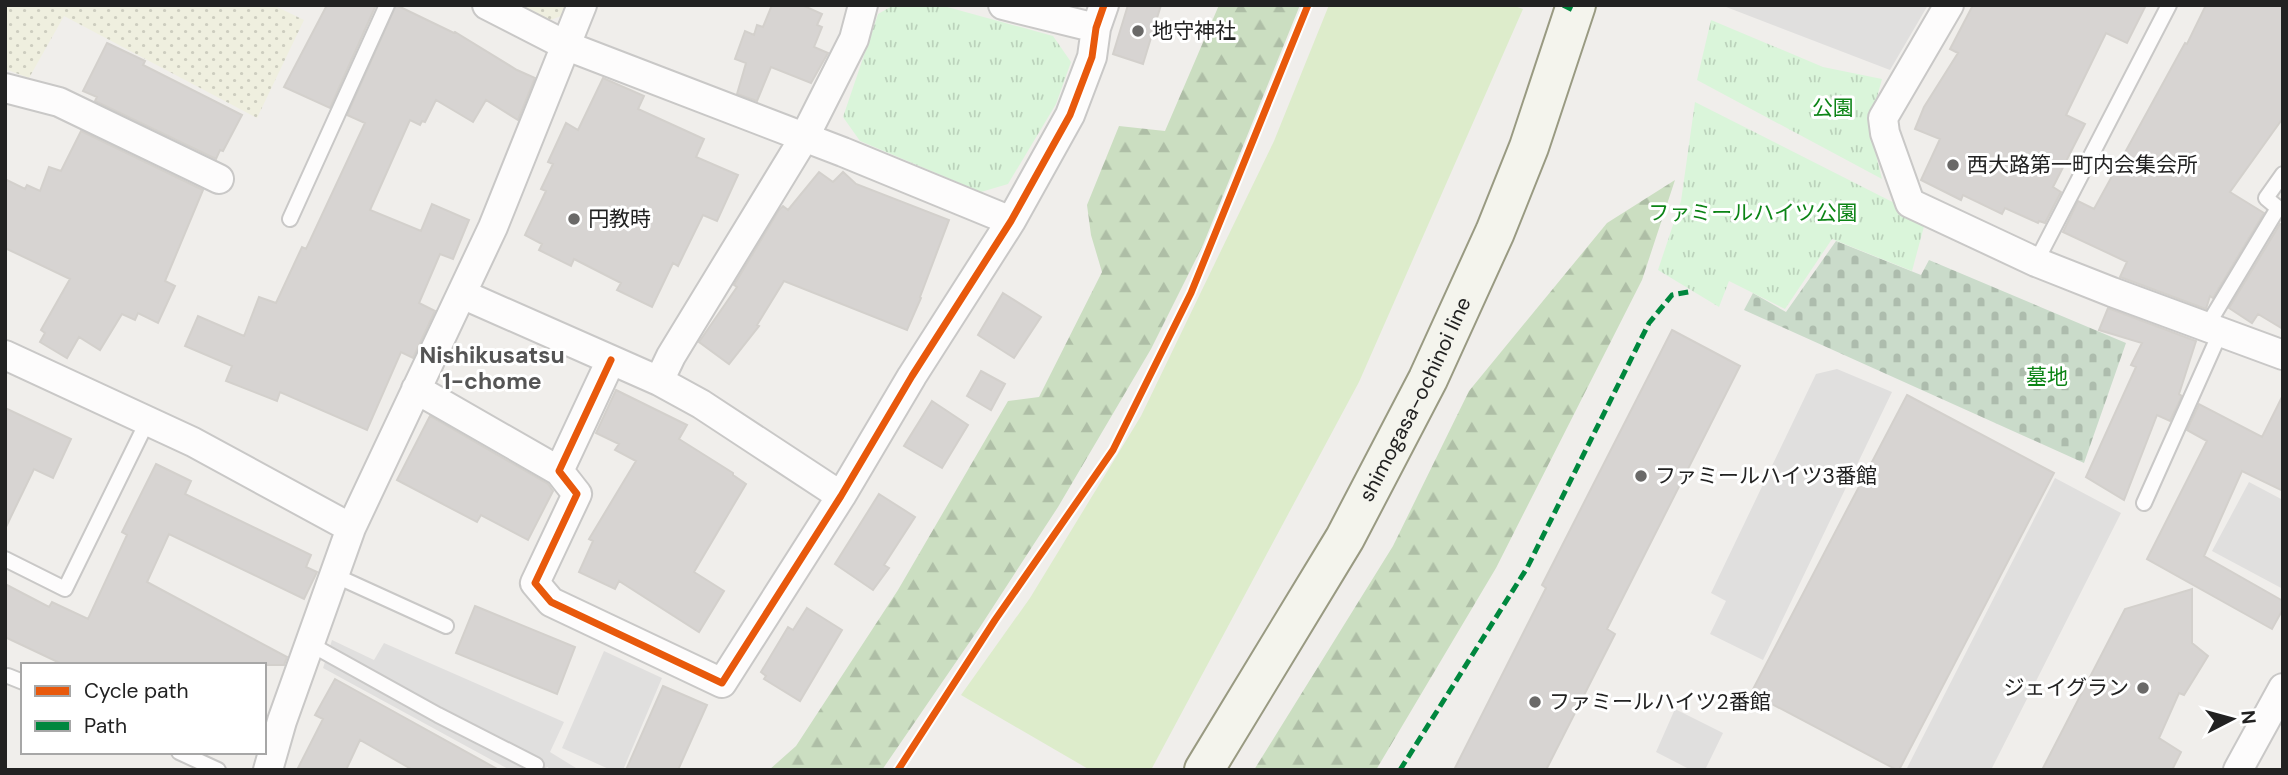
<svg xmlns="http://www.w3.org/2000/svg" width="2288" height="775" viewBox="0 0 2288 775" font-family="'DM Sans','Noto Sans JP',sans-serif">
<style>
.farmland{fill:url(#farmland-dots)}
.grass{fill:#ddeccb}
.forest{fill:url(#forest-firs)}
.cemetery{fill:url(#cemetery-stones)}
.park{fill:url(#park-tufts)}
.parking{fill:#e0dfde}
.building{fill:#d7d4d2;stroke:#d3d0cc;stroke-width:2}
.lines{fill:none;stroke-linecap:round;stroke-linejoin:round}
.service-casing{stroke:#c9c8c7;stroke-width:18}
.minor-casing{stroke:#c9c8c7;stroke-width:32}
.secondary-casing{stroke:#999a82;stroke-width:42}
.service{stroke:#fdfcfc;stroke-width:14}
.minor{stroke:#fdfcfc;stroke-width:28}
.secondary{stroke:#f4f4ed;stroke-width:38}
.quiet{stroke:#00873e;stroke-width:5;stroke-dasharray:10 5;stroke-linecap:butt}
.cycleway-casing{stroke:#fff;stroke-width:11}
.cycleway{stroke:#e8590c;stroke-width:7}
.poi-dot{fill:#6a6968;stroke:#fff;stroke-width:2.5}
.labels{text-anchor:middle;stroke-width:6;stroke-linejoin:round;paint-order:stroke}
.poi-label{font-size:21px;fill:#222;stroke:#fff;text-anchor:start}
.park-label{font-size:21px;fill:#0c8416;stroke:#fff}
.street-label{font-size:21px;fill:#222;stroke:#fff}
.neighbourhood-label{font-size:23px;font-weight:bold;fill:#555;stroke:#fff}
</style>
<defs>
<pattern id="farmland-dots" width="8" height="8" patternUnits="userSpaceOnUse" patternTransform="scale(1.75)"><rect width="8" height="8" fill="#efefdf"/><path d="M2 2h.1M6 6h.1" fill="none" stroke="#cdcdbf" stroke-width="1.8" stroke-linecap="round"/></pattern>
<pattern id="forest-firs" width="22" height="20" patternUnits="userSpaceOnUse" patternTransform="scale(1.75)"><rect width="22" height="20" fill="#cbdec1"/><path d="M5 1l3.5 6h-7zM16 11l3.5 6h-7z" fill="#aebea6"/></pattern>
<pattern id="cemetery-stones" width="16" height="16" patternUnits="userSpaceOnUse" patternTransform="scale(1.75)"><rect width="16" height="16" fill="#cadbca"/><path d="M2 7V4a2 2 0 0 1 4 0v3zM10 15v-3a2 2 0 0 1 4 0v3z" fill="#adbcad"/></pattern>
<pattern id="park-tufts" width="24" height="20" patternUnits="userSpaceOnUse" patternTransform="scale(1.75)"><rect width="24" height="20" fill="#daf5da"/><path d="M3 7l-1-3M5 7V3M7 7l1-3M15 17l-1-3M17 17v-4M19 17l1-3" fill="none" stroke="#bbd2bb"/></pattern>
</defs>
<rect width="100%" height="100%" fill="#f0eeeb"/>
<!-- farmland -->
<path class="farmland" d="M 5,5 L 273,5 L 304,20 L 257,118 L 64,16 L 29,78 L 5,69 Z
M 515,5 L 567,5 L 564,15 L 545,22 Z"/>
<!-- grass -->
<path class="grass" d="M 1329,5 L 1512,5 L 1523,9 L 1359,382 L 1151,770 L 1090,770 L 961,695 L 1030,598 L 1141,416 L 1274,141 Z"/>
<!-- forest -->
<path class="forest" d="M 1219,5 L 1300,5 L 1203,245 L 1151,349 L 1058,507 L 980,627 L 882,770 L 769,770 L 796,746 L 898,590 L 1008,401 L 1039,397 L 1102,272 L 1091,235 L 1087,205 L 1119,126 L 1165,131 Z
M 1675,180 L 1642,280 L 1496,568 L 1376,770 L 1254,770 L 1393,546 L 1469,391 L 1607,223 Z"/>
<!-- cemetery -->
<path class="cemetery" d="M 1836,241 L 1921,275 L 1929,260 L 2126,343 L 2084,463 L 1744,310 L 1753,293 L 1786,312 Z"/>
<!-- park -->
<path class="park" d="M 894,5 L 940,5 L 1053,36 L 1071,62 L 1056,104 L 1008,184 L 981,192 L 860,141 L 843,117 L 878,14 Z
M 1711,20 L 1823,67 L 1882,79 L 1869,126 L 1882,179 L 1697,80 Z
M 1695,102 L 1926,219 L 1912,271 L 1832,239 L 1785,309 L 1729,281 L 1719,307 L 1658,270 L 1681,201 Z"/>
<!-- parking -->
<path class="parking" d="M 1721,5 L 1928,5 L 1890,70 Z
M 1837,369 L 1892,392 L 1763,660 L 1710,634 L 1726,601 L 1711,593 L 1816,374 Z
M 2055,478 L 2121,513 L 1991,770 L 1906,770 Z
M 2249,482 L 2283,500 L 2283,589 L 2212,551 Z
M 332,640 L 374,660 L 384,643 L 564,722 L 550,752 L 576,768 L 575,770 L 552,770 L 547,767 L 544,770 L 510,770 L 323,668 Z
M 604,651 L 662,678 L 623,770 L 611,770 L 562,748 Z
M 1675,709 L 1723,733 L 1705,770 L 1691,770 L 1656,752 Z"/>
<!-- building -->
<path class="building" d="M 327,5 L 376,5 L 330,108 L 284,87 Z
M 396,5 L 454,33 L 455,32 L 517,70 L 535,78 L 518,120 L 486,100 L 473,122 L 436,100 L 425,122 L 422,121 L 420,125 L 410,120 L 370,210 L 421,231 L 432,204 L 469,220 L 453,259 L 440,254 L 419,303 L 435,311 L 413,358 L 401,352 L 367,430 L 280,392 L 277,401 L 226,381 L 232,366 L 185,346 L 198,316 L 244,336 L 259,297 L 276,303 L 302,247 L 306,249 L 365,123 L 347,115 Z
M 772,5 L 802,5 L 822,14 L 817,25 L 822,27 L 814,47 L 828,53 L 811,83 L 771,67 L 757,101 L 737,94 L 746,63 L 735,59 L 745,31 L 754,35 L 757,25 L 763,27 Z
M 1128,5 L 1161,5 L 1143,64 L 1113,54 Z
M 1973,5 L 2146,5 L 2127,43 L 2106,33 L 2066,115 L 2085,124 L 2053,187 L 2061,192 L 2045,223 L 2039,221 L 2038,223 L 2005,208 L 2002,214 L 1963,195 L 1961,200 L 1921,180 L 1940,139 L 1915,129 L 1924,107 L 1958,53 L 1950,49 Z
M 2206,5 L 2283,5 L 2283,118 L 2230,192 L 2264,213 L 2213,298 L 2210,296 L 2206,309 L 2120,277 L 2127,262 L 2063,232 L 2078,201 L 2094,209 L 2185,43 L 2187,44 Z
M 107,43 L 145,61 L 143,65 L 242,115 L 223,151 L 220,150 L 216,159 L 95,101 L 97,97 L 83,91 Z
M 603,78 L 644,96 L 638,109 L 704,139 L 696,157 L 738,175 L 717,221 L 703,215 L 678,266 L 673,263 L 652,307 L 617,290 L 621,283 L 574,259 L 571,266 L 539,250 L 542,244 L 525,235 L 546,191 L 541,189 L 553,164 L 548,162 L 566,123 L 578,130 Z
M 81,131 L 203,190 L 165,281 L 175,286 L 158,323 L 138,313 L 135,320 L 122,314 L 100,350 L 79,337 L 67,358 L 40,342 L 45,333 L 41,330 L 70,279 L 5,248 L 5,179 L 25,189 L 27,185 L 40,191 L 49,167 L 61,171 Z
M 819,172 L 833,182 L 843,172 L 856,184 L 949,220 L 920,297 L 921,298 L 907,330 L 784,281 L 757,325 L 759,326 L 729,364 L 699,342 L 737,287 L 734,285 L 779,210 L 783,206 L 788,210 Z
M 2280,224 L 2283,225 L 2283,329 L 2258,314 L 2252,323 L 2229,308 Z
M 1003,293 L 1041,317 L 1014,358 L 978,335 Z
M 2108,308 L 2196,341 L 2179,394 L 2182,396 L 2170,421 L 2157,415 L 2124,500 L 2086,477 L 2136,367 L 2131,365 L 2142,343 L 2099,330 Z
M 1672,330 L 1740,366 L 1607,629 L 1615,634 L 1546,770 L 1454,770 L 1546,588 L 1542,585 Z
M 981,371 L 1005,384 L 991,410 L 967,396 Z
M 616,390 L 687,425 L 679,439 L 733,473 L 733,475 L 746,484 L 694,572 L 724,591 L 699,632 L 619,581 L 615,589 L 579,572 L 593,541 L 589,539 L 636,461 L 615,450 L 619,444 L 596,433 Z
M 1907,395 L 2054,473 L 1899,770 L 1897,770 L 1751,693 Z
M 2283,395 L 2283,491 L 2242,471 L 2204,556 L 2283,601 L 2283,609 L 2272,629 L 2147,559 L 2207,441 L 2187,430 L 2199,404 L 2262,437 Z
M 932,401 L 968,425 L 942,468 L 904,446 Z
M 5,408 L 71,439 L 53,478 L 34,469 L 5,529 Z
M 430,416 L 548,484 L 553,491 L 528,540 L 481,515 L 477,522 L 397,480 Z
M 156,464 L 191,481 L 185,494 L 311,555 L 306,567 L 317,572 L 304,599 L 169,534 L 147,582 L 287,657 L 284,665 L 64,665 L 5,637 L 5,584 L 49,607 L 52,602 L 88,619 L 127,535 L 122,532 Z
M 879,494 L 915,517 L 884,565 L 889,568 L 873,590 L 835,564 Z
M 2192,589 L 2192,643 L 2208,656 L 2184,695 L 2179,693 L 2159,738 L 2181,752 L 2172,770 L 2042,770 L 2125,609 Z
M 475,606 L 575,647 L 557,694 L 456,653 Z
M 807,608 L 842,630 L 800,701 L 764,679 L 766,676 L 761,672 L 788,627 L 793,630 Z
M 335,679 L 499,770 L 413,770 L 360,740 L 346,770 L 297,770 L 323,719 L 315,715 Z
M 663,686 L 707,705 L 678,770 L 626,770 Z"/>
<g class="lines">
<defs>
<path id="service" d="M 290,219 L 387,5
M 2036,262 L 2169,5
M 2207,326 L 2278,208 L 2266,198 L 2283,174
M 2144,503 L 2220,333
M 5,559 L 65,589 L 147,422
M 334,575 L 446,626
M 310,644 L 438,715 L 536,765
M 8,676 L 23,682
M 179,752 L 218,770"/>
<path id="minor" d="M 487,5 L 567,46 L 843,152 L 1011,221
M 1003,5 L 1096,28
M 1949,5 L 1883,118 L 1885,133 L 1910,203 L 2036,262 L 2112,292 L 2283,355
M 5,88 L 59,102 L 219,179
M 462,294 L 659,381 L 701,404 L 841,496
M 5,355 L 193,442 L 351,528
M 611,360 L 559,471 L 577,494 L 535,583 L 551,602 L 722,683 L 841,496 L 912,376 L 1011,221 L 1070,115 L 1092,57 L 1096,28 L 1104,5
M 659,381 L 671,356 L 804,138 L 854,39 L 863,5
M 416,389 L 559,471
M 268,770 L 282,721 L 351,528 L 493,227 L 582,5
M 2238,770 L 2283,688"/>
<g id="secondary">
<path id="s1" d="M 1204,770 L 1345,538 L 1428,379 L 1495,232 L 1529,147 L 1576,5"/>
</g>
</defs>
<!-- service casing -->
<use href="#service" class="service-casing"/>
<!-- minor casing -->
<use href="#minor" class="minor-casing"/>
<!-- secondary casing -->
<use href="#secondary" class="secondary-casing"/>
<!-- service -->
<use href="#service" class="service"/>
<!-- minor -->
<use href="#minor" class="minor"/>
<!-- secondary -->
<use href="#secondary" class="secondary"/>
<!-- quiet -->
<path class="quiet" d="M 1563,5 L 1575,11
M 1400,770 L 1527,568 L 1649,323 L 1672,295 L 1693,291"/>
<defs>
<path id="cycleway" d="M 611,360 L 559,471 L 577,494 L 535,583 L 551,602 L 722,683 L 841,496 L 912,376 L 1011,221 L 1070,115 L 1092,57 L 1096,28 L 1104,5
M 898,770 L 995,620 L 1113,450 L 1191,293 L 1308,5"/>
</defs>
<!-- cycleway casing -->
<use href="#cycleway" class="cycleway-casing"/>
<!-- cycleway -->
<use href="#cycleway" class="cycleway"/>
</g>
<!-- markers -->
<g class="poi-dot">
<circle cx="1138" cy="31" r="7"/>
<circle cx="1953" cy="165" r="7"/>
<circle cx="574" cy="219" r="7"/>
<circle cx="1641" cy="476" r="7"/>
<circle cx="2143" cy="688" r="7"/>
<circle cx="1535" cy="702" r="7"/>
</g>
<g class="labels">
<!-- poi labels -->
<g class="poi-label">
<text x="1152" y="38">地守神社</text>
<text x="1967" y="172">西大路第一町内会集会所</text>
<text x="588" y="226">円教時</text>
<text x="1655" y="483">ファミールハイツ3番館</text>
<text x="2129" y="695" text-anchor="end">ジェイグラン</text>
<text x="1549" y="709">ファミールハイツ2番館</text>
</g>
<!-- park labels -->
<g class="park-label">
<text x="1833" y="115">公園</text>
<text x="1753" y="220">ファミールハイツ公園</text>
<text x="2047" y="384">墓地</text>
</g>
<!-- street labels -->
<g class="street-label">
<text dy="7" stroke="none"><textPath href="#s1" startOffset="427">shimogasa-ochinoi line</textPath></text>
</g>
<!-- neighbourhood labels -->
<g class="neighbourhood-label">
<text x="492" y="363">Nishikusatsu<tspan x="492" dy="26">1-chome</tspan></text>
</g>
</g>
<!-- border -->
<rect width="2288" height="775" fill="none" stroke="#222222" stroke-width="14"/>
<!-- legend -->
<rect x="21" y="663" width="245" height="91" fill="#ffffff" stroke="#a7a7a7" stroke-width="2"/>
<rect x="35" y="686" width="35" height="10" fill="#e8590c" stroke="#a7a7a7" stroke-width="2"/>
<text x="84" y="698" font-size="21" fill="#222222">Cycle path</text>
<rect x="35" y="721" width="35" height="10" fill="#00873e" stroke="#a7a7a7" stroke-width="2"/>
<text x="84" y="733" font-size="21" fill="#222222">Path</text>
<!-- north arrow -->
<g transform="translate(2232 719) rotate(84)" stroke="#ffffff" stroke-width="5" paint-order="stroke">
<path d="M0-5L12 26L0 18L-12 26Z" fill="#222222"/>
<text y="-10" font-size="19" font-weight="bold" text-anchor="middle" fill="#222222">N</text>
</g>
</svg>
